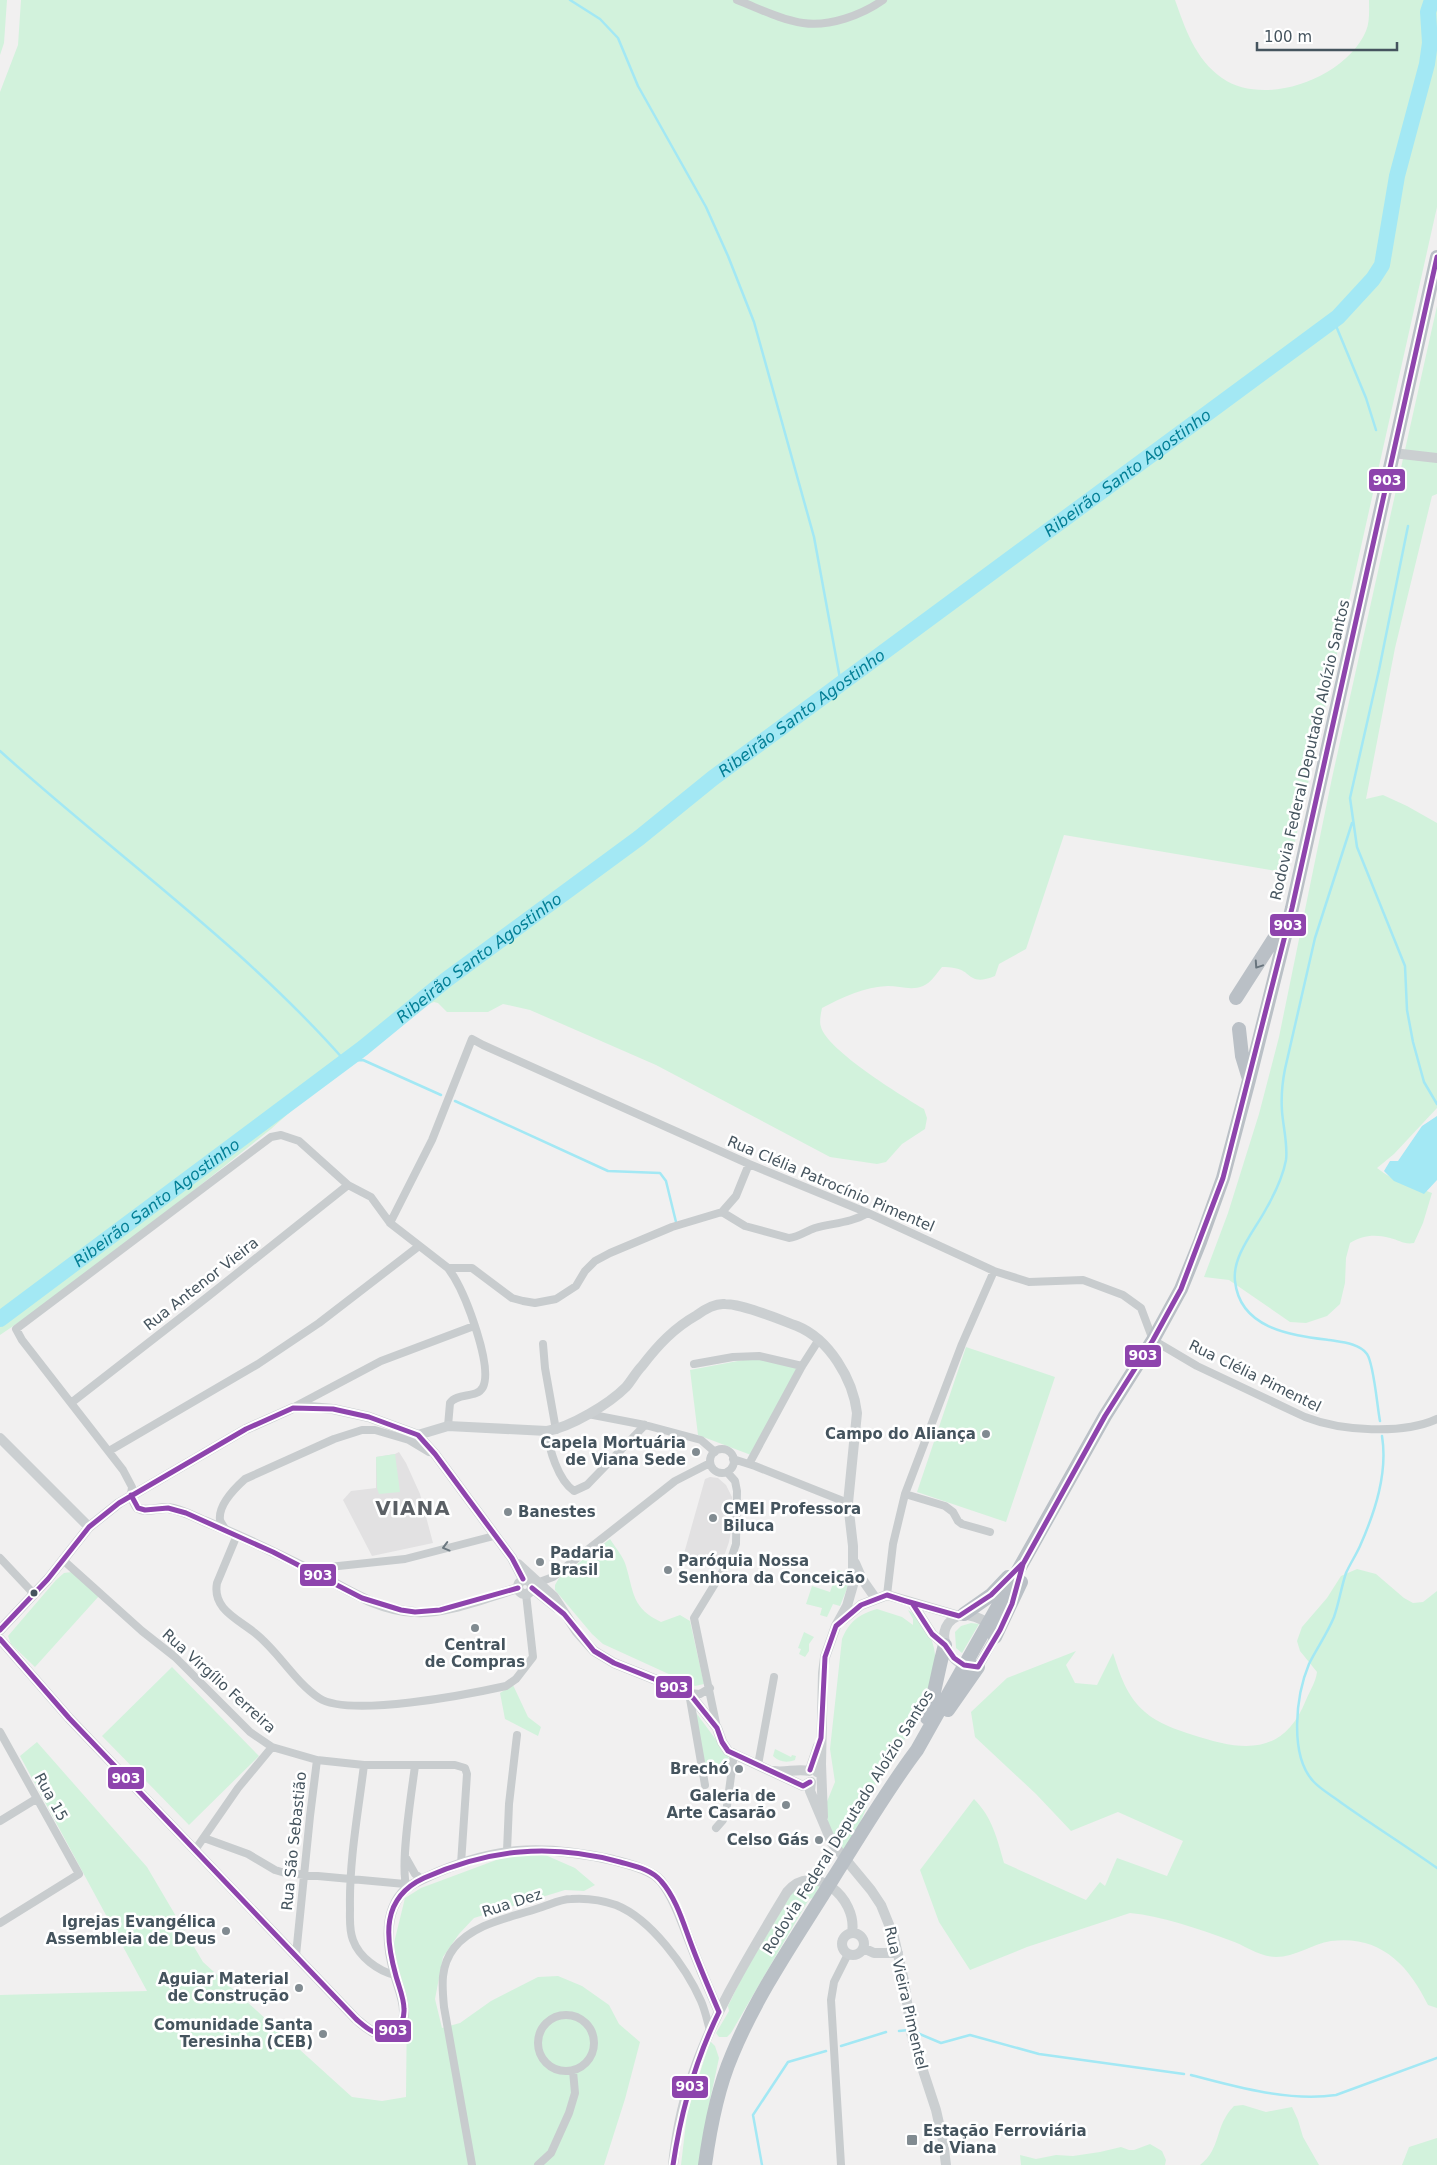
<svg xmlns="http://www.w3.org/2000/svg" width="1437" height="2165" viewBox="0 0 1437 2165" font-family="'DejaVu Sans',sans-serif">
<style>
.education{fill:#e2e1e2}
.green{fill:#d2f2dc}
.water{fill:#a3e8f4}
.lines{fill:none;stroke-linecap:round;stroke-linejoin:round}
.stream{stroke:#a3e8f4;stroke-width:2.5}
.river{stroke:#a3e8f4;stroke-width:16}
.street{stroke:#c8ccce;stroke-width:8}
.secondary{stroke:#cbcfd1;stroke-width:10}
.highway{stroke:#bac0c6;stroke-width:14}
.bus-1-casing{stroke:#fff;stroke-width:9}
.bus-1{stroke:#8e44ad;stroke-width:5}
.oneway{stroke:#68747d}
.oneway2{stroke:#6c7880}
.poi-dot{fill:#818b91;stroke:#fff;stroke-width:2}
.bus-dot{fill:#45545e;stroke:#fff;stroke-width:2}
.labels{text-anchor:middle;stroke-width:5;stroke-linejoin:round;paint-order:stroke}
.street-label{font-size:15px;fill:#45545e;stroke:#fff}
.poi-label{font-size:15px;font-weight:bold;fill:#45545e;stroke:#fff;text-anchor:end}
.water-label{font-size:16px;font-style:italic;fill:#037f95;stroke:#fff}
.district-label{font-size:20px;font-weight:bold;letter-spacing:1px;fill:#5b6065;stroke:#fff}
.line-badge{stroke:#fff;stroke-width:2}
.badge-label{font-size:14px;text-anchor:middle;font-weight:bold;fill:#fff}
</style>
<rect width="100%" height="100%" fill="#f1f0f0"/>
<!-- education -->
<path class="education" d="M 399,1452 L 406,1463 L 420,1494 L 433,1543 L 372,1556 L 343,1500 L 351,1491 L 376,1488 L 376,1457 L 395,1454 Z
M 710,1477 L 718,1478 L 726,1485 L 732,1497 L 732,1525 L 729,1542 L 722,1562 L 683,1557 L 705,1479 Z"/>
<!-- green -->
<path class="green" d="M 0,0 L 7,0 L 4,43 L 0,55 Z
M 21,0 L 1175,0 C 1185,28 1195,59 1222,78 C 1265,108 1346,78 1366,31 C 1370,22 1369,9 1369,0 L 1437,0 L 1437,207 L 1288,873 L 1064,835 L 1026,949 L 999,964 L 995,976 C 968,987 972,970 954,968 C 950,967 946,967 942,967 C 936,974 931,983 923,986 C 912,991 899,986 888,986 C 864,987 843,997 822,1008 C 821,1013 819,1022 821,1027 C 827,1050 902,1096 924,1109 L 927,1118 L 925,1129 L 902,1144 L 886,1162 L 877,1164 L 830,1157 L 656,1065 L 530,1010 L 503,1004 L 488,1012 L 447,1012 L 438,1003 L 434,1002 L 413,1010 L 348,1060 L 271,1129 L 81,1280 L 0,1335 L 0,92 L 18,45 Z
M 1437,306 L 1437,494 L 1432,496 L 1395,648 L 1366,799 L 1383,795 L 1407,806 L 1437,823 L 1437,1108 L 1394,1154 L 1377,1168 C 1394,1182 1412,1185 1432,1193 L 1423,1223 L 1414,1243 C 1404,1245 1399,1240 1390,1238 C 1375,1234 1363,1235 1350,1243 L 1346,1258 L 1345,1283 L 1340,1304 L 1327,1316 L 1306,1323 L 1290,1322 L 1229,1280 L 1204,1277 L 1228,1213 L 1259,1114 L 1279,1037 L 1332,778 Z
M 966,1347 L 1055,1377 L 1006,1522 L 917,1492 Z
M 759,1357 L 797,1368 L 751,1455 L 698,1435 L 690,1370 Z
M 395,1454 L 400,1492 L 379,1494 L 377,1488 L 376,1457 Z
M 610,1539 C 615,1547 623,1556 626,1566 C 634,1593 632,1608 661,1622 L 680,1615 L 690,1621 L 704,1684 L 695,1686 L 603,1644 L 592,1634 L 555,1590 L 555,1585 L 559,1578 Z
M 1357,1569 L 1376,1574 L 1404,1598 L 1413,1603 L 1423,1602 L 1437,1591 L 1437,2008 L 1428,2005 C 1408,1964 1380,1935 1331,1941 C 1312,1944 1295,1957 1276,1957 C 1259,1957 1245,1945 1229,1940 C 1199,1929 1162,1916 1130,1913 L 1027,1947 L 970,1970 L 939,1922 L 920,1870 L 974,1799 C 992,1817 997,1838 1004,1863 L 1086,1900 L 1100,1882 L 1105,1886 L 1117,1858 L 1167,1876 L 1183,1841 L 1118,1812 L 1071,1831 L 1036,1794 L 975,1737 L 971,1712 L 1007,1678 L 1076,1651 L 1066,1665 L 1075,1683 L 1097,1685 L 1113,1653 C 1120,1675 1127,1697 1145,1712 C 1157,1723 1177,1730 1193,1735 C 1242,1751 1283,1757 1306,1700 C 1310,1691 1316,1681 1317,1672 L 1300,1651 L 1297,1641 L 1302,1627 L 1327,1598 L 1341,1576 Z
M 838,1570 L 849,1575 L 848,1586 L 840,1606 L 833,1604 L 827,1617 L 820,1615 L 822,1608 L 806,1604 L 812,1586 L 830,1592 Z
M 72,1572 L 99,1596 L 35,1667 L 11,1644 L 8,1636 L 56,1580 L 64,1573 Z
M 877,1609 L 902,1617 L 913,1625 L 913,1619 L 908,1610 C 918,1616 925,1625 930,1636 C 953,1687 897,1745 874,1787 C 870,1794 869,1802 866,1809 C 860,1824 852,1839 843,1853 L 828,1824 L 826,1804 L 835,1782 L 830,1749 L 842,1639 C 849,1622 859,1614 877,1609 Z
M 971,1623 L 979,1624 L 962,1653 L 956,1648 L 955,1632 L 961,1626 Z
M 804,1632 L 814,1637 L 809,1644 L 809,1651 L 805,1657 L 799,1654 L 801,1649 L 798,1648 Z
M 172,1667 L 259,1756 L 189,1825 L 102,1736 Z
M 513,1685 L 528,1717 L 541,1727 L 538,1736 L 505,1719 L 500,1693 Z
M 694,1710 L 728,1756 L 730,1763 L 728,1771 L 706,1774 Z
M 37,1742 L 147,1867 L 203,1962 L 352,2097 L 382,2101 L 406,2097 L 407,2000 L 393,1947 L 405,1898 L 421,1888 L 507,1856 L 543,1854 L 575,1868 L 595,1885 L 584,1891 L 565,1890 L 474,1918 L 459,1934 L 443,1957 L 435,1999 L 442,2028 L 460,2023 L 491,2001 L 538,1977 L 558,1976 L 582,1986 L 609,2005 L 619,2024 L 640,2042 L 625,2099 L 604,2165 L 0,2165 L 0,1995 L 147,1991 L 20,1756 Z
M 775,1749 L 791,1757 L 792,1755 L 796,1756 L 795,1760 C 787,1763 779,1762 773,1756 Z
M 797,1884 L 820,1885 L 813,1898 L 809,1899 L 731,2033 L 727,2037 L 719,2037 L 716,2033 L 729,2011 L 728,2006 L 742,1977 Z
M 710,2041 L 715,2046 L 719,2058 L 709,2105 L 701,2165 L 681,2165 L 687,2114 Z
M 1243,2105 L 1266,2112 L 1292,2107 L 1298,2120 L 1303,2137 L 1319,2165 L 1200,2165 C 1222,2148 1214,2126 1234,2106 Z
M 1437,2138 L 1437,2165 L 1402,2165 L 1409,2147 Z
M 1150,2144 L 1162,2151 L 1166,2160 L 1165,2165 L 1021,2165 L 1020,2155 L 1036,2159 L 1056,2155 L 1073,2156 L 1100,2152 L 1121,2147 L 1129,2150 L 1134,2150 Z"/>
<!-- water -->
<path class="water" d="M 1437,1116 L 1437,1180 L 1424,1194 L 1394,1181 L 1384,1171 L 1390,1161 L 1398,1161 L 1422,1126 Z"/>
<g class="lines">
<!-- stream -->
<path class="stream" d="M 570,0 L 600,19 L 618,38 L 638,86 L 706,207 L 728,256 L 754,322 L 814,537 L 841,684
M 1334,321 L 1366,398 L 1376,430
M 1408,526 L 1379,670 L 1350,798 L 1357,847 L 1405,966 L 1407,1010 L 1413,1042 L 1424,1082 L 1437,1104
M 0,751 C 114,854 243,945 345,1061 L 363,1060 L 441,1095
M 1352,823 L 1315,938 L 1285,1069 C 1282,1084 1281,1097 1282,1111 C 1283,1126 1288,1145 1286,1160 C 1283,1176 1274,1195 1266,1209 C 1255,1230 1232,1256 1235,1281 C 1240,1329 1291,1335 1329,1340 C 1341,1342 1359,1343 1367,1354 C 1374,1364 1377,1406 1380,1421
M 455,1101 L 608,1171 L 660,1173 L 666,1181 L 676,1222
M 1382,1436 C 1388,1473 1375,1512 1360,1546 C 1356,1555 1350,1564 1346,1573 C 1341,1588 1339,1603 1334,1617 C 1327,1634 1317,1648 1309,1664 C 1296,1695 1289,1754 1313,1781 C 1321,1790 1333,1796 1343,1804 C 1374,1826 1406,1846 1437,1868
M 899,2031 L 908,2030
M 915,2032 L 941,2043 L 970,2035 L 1039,2054 L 1184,2074
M 841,2046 L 886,2032
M 1191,2075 C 1236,2087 1290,2102 1336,2095 L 1437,2058
M 762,2165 L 753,2115 L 788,2062 L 826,2051"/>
<!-- river -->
<path class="river" id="s1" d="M 0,1319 L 363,1048 L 446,980 L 639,838 L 713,778 L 1338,317 L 1373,279 L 1382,265 L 1397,176 L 1427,64 L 1430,43 L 1428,12 L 1432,0"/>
<!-- street -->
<path class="street" d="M 737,0 C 758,8 781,20 803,23 C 829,27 862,15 883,0
M 722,1212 L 745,1226 L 789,1238 C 799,1237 806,1231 815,1228 C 833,1223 851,1223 868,1213
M 390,1223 L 432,1140 L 472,1039 L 483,1045 L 749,1164 L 868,1213 L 994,1271 L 1029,1282 L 1083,1280 L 1123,1295 L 1141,1308 L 1153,1340 L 1197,1366 L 1305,1417 C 1341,1431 1402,1435 1437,1419
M 448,1268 L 472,1268 L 512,1298 L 523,1301 L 535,1303 L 556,1299 L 576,1286 L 585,1271 L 595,1261 L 610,1253 L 672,1227 L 722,1212 L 736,1196 L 749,1164
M 543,1344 L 545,1368 L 556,1430
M 694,1364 L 733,1357 L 759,1356 L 802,1366
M 71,1403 L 206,1298 L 348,1185
M 296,1406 L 381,1361 L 474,1326
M 588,1414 L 645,1425 L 701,1440 L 715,1452
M 547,1431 C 549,1449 558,1480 574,1491 L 587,1485 L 645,1425
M710 1461a12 12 0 1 1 24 0a12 12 0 1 1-24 0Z
M 109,1451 L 258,1364 L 319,1323 L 419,1246
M 733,1459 L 755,1466 L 848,1503
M 749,1464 L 802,1366 L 818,1341
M 905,1494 L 945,1506 L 953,1512 L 958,1521 L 962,1524 L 990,1532
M 131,1495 L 132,1487 L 123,1470 L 22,1340 L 16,1329 L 271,1137 L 281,1135 L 299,1141 L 348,1185 L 371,1197 L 390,1223 L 448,1268 L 454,1277 C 466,1297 493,1366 483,1387 C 477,1399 457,1392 450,1403 L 448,1426
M 226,1530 C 224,1527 221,1523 220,1520 C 218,1505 235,1488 245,1479 L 334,1439 L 362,1430 L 375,1430 L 409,1440 L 429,1452
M 237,1535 L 217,1583 C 212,1609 238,1619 255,1633 C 279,1652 294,1681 319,1698 C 349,1718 470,1694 506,1686 L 516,1679 L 533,1657 L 526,1594
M 0,1558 L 34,1594
M 63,1560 L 142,1631 L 175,1657 L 250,1732 L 272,1747 L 317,1760 L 364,1765 L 455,1765 L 465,1768 L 467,1774 L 461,1864
M 314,1572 L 329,1567 L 405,1559 L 494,1536
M 534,1584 L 553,1577 L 675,1481 L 710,1463
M 887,1595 L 893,1544 L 905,1494 L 962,1344 L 994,1271
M 717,1728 L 694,1618 L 732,1556 L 736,1544 L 737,1491 L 735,1481 L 727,1472
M 0,1732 L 79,1874 L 0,1923
M 364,1765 C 358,1813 349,1861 350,1909 C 350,1919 349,1930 353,1940 C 359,1957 378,1971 395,1975
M 758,1765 L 774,1677
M 705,1785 L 689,1693 L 700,1694 L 710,1688
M 0,1821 L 36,1799
M 716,1828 L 723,1820 L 726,1813 L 734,1754
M 204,1838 L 248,1854 L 275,1870 L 285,1873 L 405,1884
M 195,1850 L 238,1788 L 272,1747
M 507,1851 L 509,1804 L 517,1735
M 406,1858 L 415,1874 L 422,1879
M 407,1887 C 399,1870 412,1789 415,1766
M 296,1955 L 310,1816 L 317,1760
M538 2043a28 28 0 1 1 56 0a28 28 0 1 1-56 0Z
M 472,2165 L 444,2007 C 442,1986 440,1966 454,1948 C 474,1923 510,1918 539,1908 C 549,1905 561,1899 571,1899 C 586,1898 602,1900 616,1905 C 651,1919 686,1967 701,2001 C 705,2010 707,2020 710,2030
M 538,2165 L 551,2153 L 569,2113 L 575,2093 L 573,2071
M 841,2165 L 831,2000 L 834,1982 L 848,1954"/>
<!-- secondary -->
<path class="secondary" d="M 1393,453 L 1437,458
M 418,1435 L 448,1426 L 547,1431 C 571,1427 609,1404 626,1387 C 632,1380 636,1372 642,1366 C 658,1345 674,1328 697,1315 C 705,1309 715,1303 725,1304 C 743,1304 778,1319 797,1326 C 829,1339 853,1379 857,1413 L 848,1503 L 853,1546 L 853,1585 L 847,1606 L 836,1626 L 825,1657 L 823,1673 L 821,1764 L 817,1772
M 0,1438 L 89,1527
M 131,1495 C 133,1499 135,1505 138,1508 C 147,1513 159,1507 168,1508 C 180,1509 193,1516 204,1521 C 241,1536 278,1554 314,1572 C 347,1589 376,1610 415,1612 C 446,1614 487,1597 518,1588
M 855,1563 L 862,1579 L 876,1599
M 518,1564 L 554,1597 L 577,1632 L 594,1651 L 614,1663 L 689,1693 L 717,1728 L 722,1742 L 728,1751 L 734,1754 L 803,1786 L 810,1782
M518 1587a7 7 0 1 1 14 0a7 7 0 1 1-14 0Z
M 532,1588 L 557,1608
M 912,1603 L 932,1634 L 945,1645
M 964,1614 C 978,1617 992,1621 995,1637 L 978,1667 C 951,1673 925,1624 964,1614 Z
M 843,1620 L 861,1605 L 887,1595 L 959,1616
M 0,1630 L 48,1579 L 89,1527 L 119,1503 L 246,1429 L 293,1408 L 310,1407 L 333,1409 L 369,1417 L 418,1435 L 435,1454 L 512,1558 L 523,1579
M 0,1639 L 69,1718 L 356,2019 C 368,2029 379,2041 395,2030 C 400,2026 404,2021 404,2014 C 405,2000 398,1987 395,1974 C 387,1946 382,1911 406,1889 C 411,1884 419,1881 425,1878 C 493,1846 541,1844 613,1860 C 627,1864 651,1869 661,1881 C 675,1899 682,1922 690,1942 C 699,1966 709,1989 719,2012
M 821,1764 L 823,1817
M 810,1770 L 818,1746
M 774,1771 C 786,1773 797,1768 809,1771
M 811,1782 L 810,1791 L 832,1843 L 871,1890 L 881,1905 L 894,1937 L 904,1981 L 912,2037 L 936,2110 L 943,2141 L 946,2165
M842 1944a11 11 0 1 1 22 0a11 11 0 1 1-22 0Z
M 863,1948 L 874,1953 L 898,1953
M 673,2165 C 676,2137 681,2109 690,2083 C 711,2016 751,1952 787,1892 C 813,1860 858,1898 852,1933"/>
<!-- highway -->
<path class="highway" d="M 1236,998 L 1282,926
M 1239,1029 L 1242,1056 L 1249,1079
M 964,1614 L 991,1595 L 1008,1577
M 995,1637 L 1021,1582
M 948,1710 L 978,1667
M 927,1718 C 935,1694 938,1669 945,1645
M 705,2165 C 710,2128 717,2090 732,2055 C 758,1992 797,1937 832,1880 C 860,1836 886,1791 917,1750 L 1105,1416 L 1153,1340 L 1181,1289 L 1200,1242 L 1223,1178 L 1249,1080 L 1292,908 L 1437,257"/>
<defs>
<path id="bus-1" d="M 131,1495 L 138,1508 L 145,1510 L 168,1508 L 186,1513 L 273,1552 L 362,1598 L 401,1610 L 415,1612 L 440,1610 L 518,1588
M 532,1588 L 564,1614 L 594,1651 L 614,1663 L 689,1693 L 717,1728 L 722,1742 L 728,1751 L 803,1786 L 810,1782
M 899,1599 L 959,1616 L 991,1595 L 1022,1564
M 0,1630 L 48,1579 L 89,1527 L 119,1503 L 246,1429 L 293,1408 L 333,1409 L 369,1417 L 418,1435 L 435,1454 L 512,1558 L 523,1579
M 0,1639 L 69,1718 L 356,2019 C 362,2024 367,2029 374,2032 C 390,2039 405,2025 404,2009 C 404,1998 399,1987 396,1976 C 385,1937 381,1898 424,1878 C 489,1849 550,1843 620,1862 C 634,1866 651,1869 661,1881 C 677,1899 684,1926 693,1949 C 701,1970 710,1991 719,2012
M 810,1770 L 821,1738 L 825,1657 L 836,1626 L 861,1605 L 887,1595 L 912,1603 L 932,1634 L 945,1645 L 954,1658 L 964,1665 L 978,1667 L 1000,1630 L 1012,1604 L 1023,1564 L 1105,1416 L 1153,1340 L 1181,1289 L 1223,1178 L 1292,908 L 1437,257
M 673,2165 C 681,2111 695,2061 719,2012"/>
</defs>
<!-- bus-1 casing -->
<use href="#bus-1" class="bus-1-casing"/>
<!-- bus-1 -->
<use href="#bus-1" class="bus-1"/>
</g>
<!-- one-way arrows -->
<defs><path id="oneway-chevron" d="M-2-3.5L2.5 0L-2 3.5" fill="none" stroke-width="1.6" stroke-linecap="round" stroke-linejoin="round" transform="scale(1.25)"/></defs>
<use class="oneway" href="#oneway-chevron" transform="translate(1258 965) rotate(124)"/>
<use class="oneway2" href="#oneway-chevron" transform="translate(446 1547) rotate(165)"/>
<!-- markers -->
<g class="poi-dot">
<circle cx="986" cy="1434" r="5"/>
<circle cx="696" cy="1452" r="5"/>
<circle cx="508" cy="1512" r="5"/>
<circle cx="713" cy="1518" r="5"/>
<circle cx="540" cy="1562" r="5"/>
<circle cx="668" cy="1570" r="5"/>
<circle cx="475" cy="1628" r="5"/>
<circle cx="739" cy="1769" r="5"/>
<circle cx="786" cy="1805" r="5"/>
<circle cx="819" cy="1840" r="5"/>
<circle cx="226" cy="1931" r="5"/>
<circle cx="299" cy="1988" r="5"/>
<circle cx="323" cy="2034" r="5"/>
<rect x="906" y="2134" width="12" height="12" rx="2.5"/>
</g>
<circle class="bus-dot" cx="34" cy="1593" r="4.5"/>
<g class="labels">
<!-- street labels -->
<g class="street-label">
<text transform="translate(1310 750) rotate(-77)" y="5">Rodovia Federal Deputado Aloízio Santos</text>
<text transform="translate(831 1184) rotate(23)" y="5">Rua Clélia Patrocínio Pimentel</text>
<text transform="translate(201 1284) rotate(-38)" y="5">Rua Antenor Vieira</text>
<text transform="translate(1255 1376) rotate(26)" y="5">Rua Clélia Pimentel</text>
<text transform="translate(219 1681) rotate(42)" y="5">Rua Virgílio Ferreira</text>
<text transform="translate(51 1797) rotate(61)" y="5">Rua 15</text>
<text transform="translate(848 1822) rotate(-58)" y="5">Rodovia Federal Deputado Aloízio Santos</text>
<text transform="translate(294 1841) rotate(-84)" y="5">Rua São Sebastião</text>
<text transform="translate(512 1903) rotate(-18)" y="5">Rua Dez</text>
<text transform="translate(906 1998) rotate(77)" y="5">Rua Vieira Pimentel</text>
</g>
<!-- poi labels -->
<g class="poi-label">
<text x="976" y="1439">Campo do Aliança</text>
<text x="686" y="1448">Capela Mortuária<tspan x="686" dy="17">de Viana Sede</tspan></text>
<text x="723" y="1514" text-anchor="start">CMEI Professora<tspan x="723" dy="17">Biluca</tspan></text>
<text x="518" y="1517" text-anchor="start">Banestes</text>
<text x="550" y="1558" text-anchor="start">Padaria<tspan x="550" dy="17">Brasil</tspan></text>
<text x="678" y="1566" text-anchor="start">Paróquia Nossa<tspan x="678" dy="17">Senhora da Conceição</tspan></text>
<text x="475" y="1650" text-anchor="middle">Central<tspan x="475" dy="17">de Compras</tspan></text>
<text x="729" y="1774">Brechó</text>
<text x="776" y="1801">Galeria de<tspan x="776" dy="17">Arte Casarão</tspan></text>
<text x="809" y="1845">Celso Gás</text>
<text x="216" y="1927">Igrejas Evangélica<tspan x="216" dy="17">Assembleia de Deus</tspan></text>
<text x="289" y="1984">Aguiar Material<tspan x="289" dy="17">de Construção</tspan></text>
<text x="313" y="2030">Comunidade Santa<tspan x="313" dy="17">Teresinha (CEB)</tspan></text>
<text x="923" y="2136" text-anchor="start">Estação Ferroviária<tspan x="923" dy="17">de Viana</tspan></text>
</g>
<!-- water labels -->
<g class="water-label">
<text dy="6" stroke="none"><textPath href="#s1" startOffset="1410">Ribeirão Santo Agostinho</textPath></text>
<text dy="6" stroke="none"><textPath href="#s1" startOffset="1005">Ribeirão Santo Agostinho</textPath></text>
<text dy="6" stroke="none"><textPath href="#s1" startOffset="600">Ribeirão Santo Agostinho</textPath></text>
<text dy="6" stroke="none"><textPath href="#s1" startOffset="195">Ribeirão Santo Agostinho</textPath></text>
</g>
<!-- district labels -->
<g class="district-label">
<text x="413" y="1515">VIANA</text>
</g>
</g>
<g class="line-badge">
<rect x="1368" y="468" width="38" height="24" rx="5" fill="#8e44ad"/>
<rect x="1269" y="913" width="38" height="24" rx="5" fill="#8e44ad"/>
<rect x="1124" y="1344" width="38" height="24" rx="5" fill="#8e44ad"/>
<rect x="299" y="1563" width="38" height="24" rx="5" fill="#8e44ad"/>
<rect x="655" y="1675" width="38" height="24" rx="5" fill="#8e44ad"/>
<rect x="107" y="1766" width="38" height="24" rx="5" fill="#8e44ad"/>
<rect x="374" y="2019" width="38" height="24" rx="5" fill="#8e44ad"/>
<rect x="671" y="2075" width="38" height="24" rx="5" fill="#8e44ad"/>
</g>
<g class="badge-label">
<text x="1387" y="485">903</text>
<text x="1288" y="930">903</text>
<text x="1143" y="1360">903</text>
<text x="318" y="1580">903</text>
<text x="674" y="1692">903</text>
<text x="126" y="1783">903</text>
<text x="393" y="2035">903</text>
<text x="690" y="2091">903</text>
</g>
<!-- scale -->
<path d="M1257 42v8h140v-8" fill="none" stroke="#45545e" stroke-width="2.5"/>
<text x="1264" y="42" font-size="15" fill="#45545e" stroke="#ffffff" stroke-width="4" paint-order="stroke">100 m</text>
</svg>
